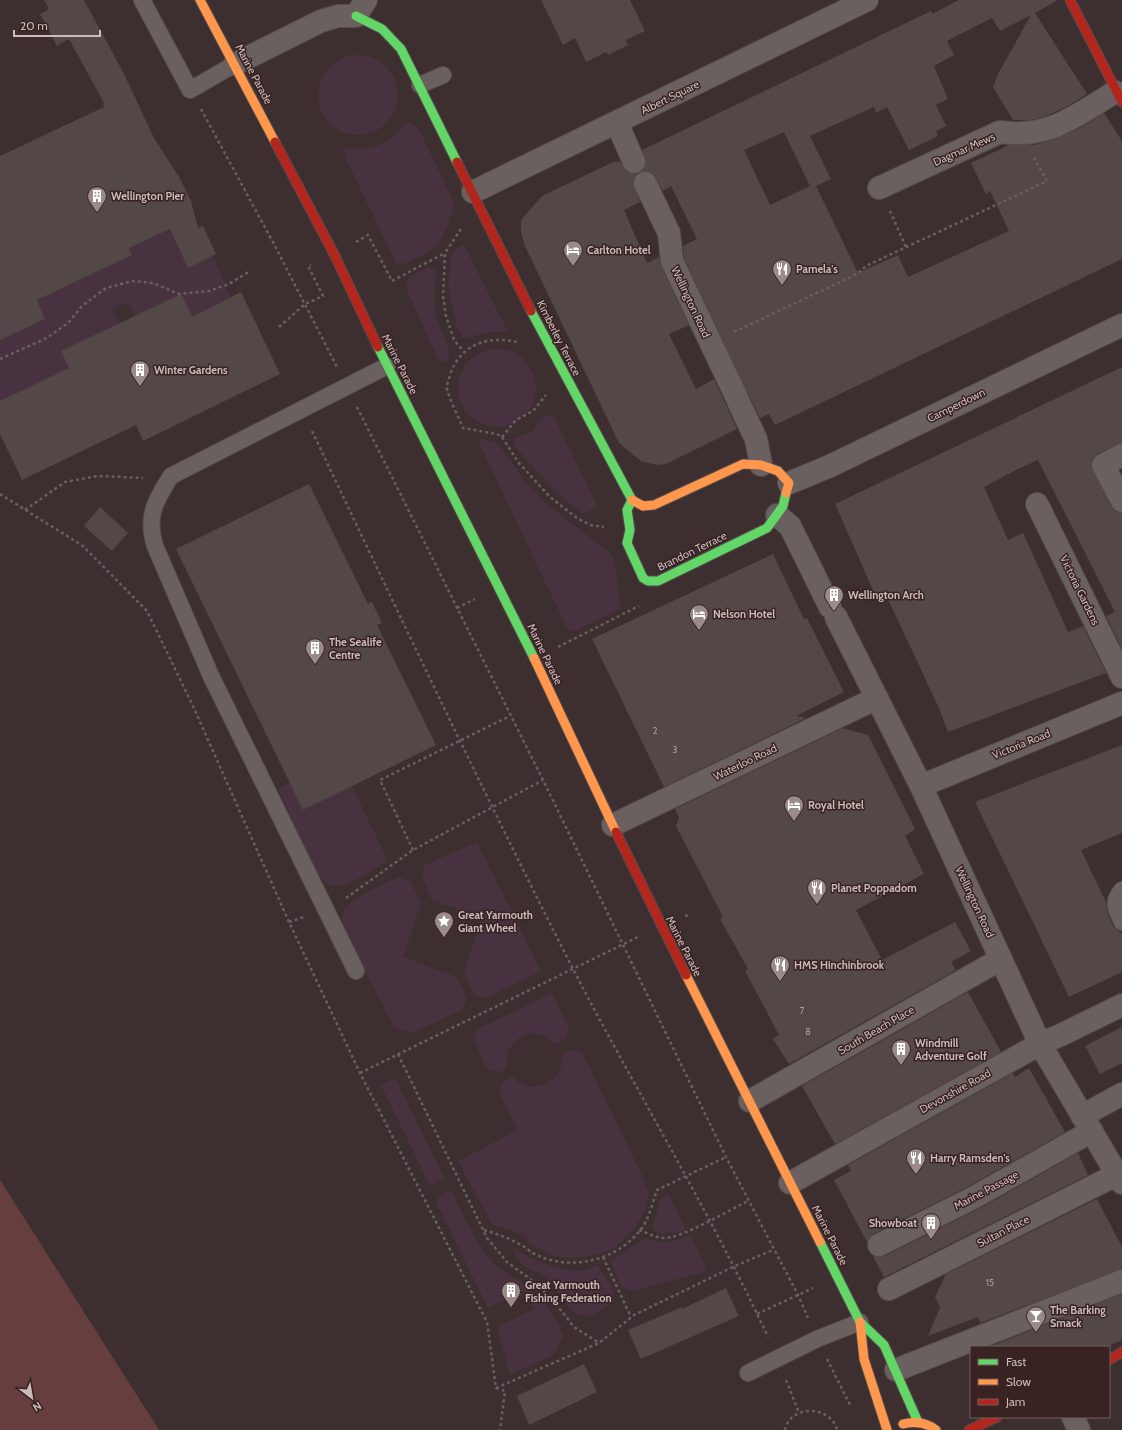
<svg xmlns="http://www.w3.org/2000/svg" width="1122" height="1430" viewBox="0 0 1122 1430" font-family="Cabin,sans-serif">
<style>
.green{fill:#49323f}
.water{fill:#673e3f}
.building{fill:#534747;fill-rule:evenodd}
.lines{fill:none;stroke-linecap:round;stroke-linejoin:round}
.lane-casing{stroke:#564c4c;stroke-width:18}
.street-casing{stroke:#564c4c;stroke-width:24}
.fast-casing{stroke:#564c4c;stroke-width:11}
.slow-casing{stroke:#564c4c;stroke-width:11}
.jam-casing{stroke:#564c4c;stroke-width:11}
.path{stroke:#695e60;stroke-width:2.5;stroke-dasharray:3 3;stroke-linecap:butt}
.lane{stroke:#6a6060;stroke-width:16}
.street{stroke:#6a6060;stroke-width:22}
.fast{stroke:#63d668;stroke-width:9}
.slow{stroke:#ff974d;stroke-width:9}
.jam{stroke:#b3261e;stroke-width:9}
.labels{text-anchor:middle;stroke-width:3;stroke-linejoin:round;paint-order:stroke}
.number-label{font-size:9px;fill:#ae9e9e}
.street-label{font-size:11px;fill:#cbb;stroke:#382222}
.poi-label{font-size:11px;font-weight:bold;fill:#cbb;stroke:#382222;text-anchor:start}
</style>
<rect width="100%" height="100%" fill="#3d2f30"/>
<!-- green -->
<path class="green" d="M318 95a40 40 0 1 1 80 0a40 40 0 1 1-80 0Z
M 407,122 L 418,127 L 455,205 C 451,217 447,232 438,243 C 430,253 410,263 397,265 L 345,157 L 344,150 L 349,147 C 373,153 393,141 407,122 Z
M 170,229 L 188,267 L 213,256 L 231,298 L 192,317 L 173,316 L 166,301 L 135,316 L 128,302 L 113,309 L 119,324 L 69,368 L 0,401 L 0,340 L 45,319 L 37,300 L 132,255 L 129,248 Z
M 464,245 L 508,332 L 488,332 L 463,339 L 457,327 L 448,286 L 452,253 L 457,248 Z
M 428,268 L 434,269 L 437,273 C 434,289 432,303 437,319 C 441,331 449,345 449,358 L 445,362 L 439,361 L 405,286 C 408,275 419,272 428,268 Z
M458 388a39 39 0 1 1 78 0a39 39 0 1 1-78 0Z
M 546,415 L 553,416 L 555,419 L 597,505 L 594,509 L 583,514 L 556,492 L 516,448 L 513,439 L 533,431 L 538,421 Z
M 482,439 L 494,442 L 500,446 L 525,481 L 548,505 L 610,553 L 614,560 L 621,609 L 573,632 L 567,628 L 478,441 Z
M 290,783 L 303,810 L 352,786 L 388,861 C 378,866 351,885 341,886 C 332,887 325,883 319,877 L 278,789 Z
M 477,842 L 541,971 L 486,998 L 474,995 L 464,973 L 482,918 L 431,899 L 422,876 L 425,865 Z
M 398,877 L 410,881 L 421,903 L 403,957 L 457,977 L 467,998 L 462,1010 L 414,1032 L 395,1029 L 343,928 C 342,921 341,915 345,909 C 353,896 384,885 398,877 Z
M 552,993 L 569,1028 L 565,1039 L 556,1044 C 534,1022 503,1038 507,1068 L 500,1072 L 486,1069 L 474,1039 L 478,1029 Z
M 571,1050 L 582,1052 L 642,1175 L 649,1193 L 645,1211 L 634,1229 L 617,1246 L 601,1254 L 577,1258 L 553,1256 L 529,1244 L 524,1235 L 492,1224 L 458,1161 L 518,1130 L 499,1092 L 503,1081 L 512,1076 C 526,1094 553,1088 561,1067 C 562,1063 561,1058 562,1054 Z
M 395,1078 L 445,1179 L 430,1186 L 381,1085 Z
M 446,1192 L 452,1192 C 465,1217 476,1247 497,1266 C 503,1272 511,1275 518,1280 C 540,1296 554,1310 563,1336 L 554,1355 L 510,1375 L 497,1327 L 534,1309 L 525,1290 L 488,1308 L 437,1204 L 438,1198 Z
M 668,1193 L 685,1227 L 685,1231 L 657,1234 L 652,1227 L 660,1201 Z
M 691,1235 L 707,1271 L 637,1290 L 630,1291 L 621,1287 L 611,1261 L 645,1238 C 665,1245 672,1242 691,1235 Z
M 510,1245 C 527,1259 560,1272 583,1271 C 587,1271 593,1267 597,1265 L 610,1283 L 614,1295 C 611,1303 606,1307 598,1312 C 572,1327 562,1292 548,1279 C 541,1272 530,1271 524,1266 C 518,1261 514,1251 510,1245 Z"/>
<!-- water -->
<path class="water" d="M 0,1180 L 159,1430 L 0,1430 Z"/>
<!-- building -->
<path class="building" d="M 44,0 L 84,0 L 124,74 L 154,138 L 179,177 L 191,201 L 198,228 L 203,226 L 216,254 L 188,268 L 170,229 L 129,248 L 132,255 L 37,300 L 45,319 L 0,340 L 0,156 L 104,107 L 103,104 L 104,103 L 69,39 L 57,46 L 40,14 L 49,9 Z
M 541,0 L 630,0 L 645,31 L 626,40 L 628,45 L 608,55 L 606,52 L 586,62 L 575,38 L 563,45 Z
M 959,0 L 1058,0 L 1035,13 L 1087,94 L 1068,106 L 1044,117 L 1031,120 L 1013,120 L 993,87 L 998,74 L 1031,15 L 1000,31 L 992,18 L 947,41 L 954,55 L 934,66 L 948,99 L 936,105 L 946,126 L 936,131 L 938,136 L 909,150 L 887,107 L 876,113 L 874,107 L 810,136 L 831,179 L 816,186 L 858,273 L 898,255 L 908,277 L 1009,231 L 990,191 L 986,194 L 971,163 L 1009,145 L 1034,145 L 1052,140 L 1080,128 L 1104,113 L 1122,141 L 1122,259 L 775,425 L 769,414 L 760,418 L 748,394 L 684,258 L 683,246 L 697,239 L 671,186 L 663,191 L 652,173 L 642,171 L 646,163 L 642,150 L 931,11 L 932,14 ZM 784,132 L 810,186 L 770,205 L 744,150 Z
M 613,162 L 620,162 L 627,172 L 637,174 L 633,182 L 640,202 L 624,210 L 647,263 L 659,257 L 661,266 L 689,325 L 669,334 L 696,389 L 714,379 L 737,429 L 666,464 L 657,465 L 641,461 L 619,443 L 525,246 L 521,232 L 521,220 L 542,196 Z
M 241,292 L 280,374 L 143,441 L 136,425 L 22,480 L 0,434 L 0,401 L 69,368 L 61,351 L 181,294 L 192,317 Z
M 1122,367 L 1122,443 L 1097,454 L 1092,459 L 1091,465 L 1111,507 L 1116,512 L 1122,513 L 1122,649 L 1106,616 L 1115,612 L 1038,460 L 1018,469 L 984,487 L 1008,540 L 1023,533 L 1068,632 L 1083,626 L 1106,673 L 948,732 L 938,706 L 885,593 L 876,597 L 835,504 Z
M 309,484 L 368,604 L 372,602 L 382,623 L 377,625 L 436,745 L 303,810 L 176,549 Z
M 100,507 L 128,533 L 112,551 L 84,526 Z
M 773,554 L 804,619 L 807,618 L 844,692 L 796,716 L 806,718 L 664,787 L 592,639 Z
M 843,728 L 868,735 L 915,829 L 905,836 L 924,874 L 856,910 L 882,960 L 955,922 L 971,951 L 951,962 L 956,970 L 789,1064 L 773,1039 L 779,1035 L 745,971 L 748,969 L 720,919 L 723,917 L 676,826 L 679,818 L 675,809 Z
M 1122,745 L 1122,833 L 1081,850 L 1106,902 L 1107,911 L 1113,926 L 1122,934 L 1122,972 L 1069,997 L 975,802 Z
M 968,992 L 1001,1052 L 835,1144 L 802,1086 Z
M 1122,1027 L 1122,1063 L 1100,1074 L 1085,1046 Z
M 1029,1068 L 1065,1132 L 967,1187 L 873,1234 L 867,1242 L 834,1180 L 851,1171 L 848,1165 L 1013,1073 L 1015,1077 Z
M 1078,1153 L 1088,1175 L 884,1277 L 873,1256 L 879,1257 L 885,1256 L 979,1209 Z
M 1097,1199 L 1122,1247 L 1122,1269 L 980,1323 L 978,1317 L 928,1336 L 940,1307 L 935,1297 L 946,1274 Z
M 726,1288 L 739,1316 L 641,1359 L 628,1330 L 682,1307 L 682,1309 Z
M 1122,1294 L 1122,1340 L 1106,1347 L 989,1347 Z
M 584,1364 L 597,1392 L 529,1425 L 517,1396 Z"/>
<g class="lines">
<defs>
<path id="lane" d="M 142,0 L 190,90 L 235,64
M 420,85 L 443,75
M 1122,890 C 1111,903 1116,908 1122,922
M 356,971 L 211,676 L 155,546 C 146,516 155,501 171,476 L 387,366
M 748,1373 L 817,1339 L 860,1322"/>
<path id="street" d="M 235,64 L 321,21 L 338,16 L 356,16 L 366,0
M 617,123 L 634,162
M 645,183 L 669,233 L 672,261 L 736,396
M 879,188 L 1000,132 C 1049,139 1075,116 1115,92
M 473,192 L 867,0
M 738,401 L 756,439 L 761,465
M 1122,455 L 1103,465 L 1122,501
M 789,483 L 830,466 L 1122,325
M 1037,504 L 1122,677
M 777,515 L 790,526 L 830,607
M 836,617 L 921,786 L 1040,1044 L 1122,1183
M 921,786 L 1122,703
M 613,825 L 877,698
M 750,1101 L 1001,959
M 1082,1116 L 1122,1094
M 790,1183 L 1040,1044 L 1063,1034 L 1122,1005
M 879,1245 L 973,1198 L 1092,1131
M 889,1289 L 1118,1174
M 896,1370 L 1122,1281
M 1073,1417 L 1079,1430"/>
<path id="fast" d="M 356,16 L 382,29 L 401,49 L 457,162
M 531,311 L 632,500
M 378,347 L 534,658
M 632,500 L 627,510 L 630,530 L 627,543 L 643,578 L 648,581 L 658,581 L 767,528 L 783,506 L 786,493
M 820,1242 L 860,1322 L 884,1345 L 918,1422"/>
<path id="slow" d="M 200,0 L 275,142
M 632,500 L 643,506 L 654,505 L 743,464 L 761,465 L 778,471 L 789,483 L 786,493
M 534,658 L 616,832
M 686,975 L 820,1242
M 860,1322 L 864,1359 L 887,1430
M 903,1424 C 915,1421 926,1422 936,1430"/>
<path id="jam" d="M 1070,0 L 1122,102
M 275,142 L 334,254 L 378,347
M 457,162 L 531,311
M 616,832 L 686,975
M 1109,1360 L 1122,1352
M 969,1430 L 997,1417"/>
</defs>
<!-- lane casing -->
<use href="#lane" class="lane-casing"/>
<!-- street casing -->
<use href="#street" class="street-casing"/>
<!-- fast casing -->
<use href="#fast" class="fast-casing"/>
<!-- slow casing -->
<use href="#slow" class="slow-casing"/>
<!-- jam casing -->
<use href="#jam" class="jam-casing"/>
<!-- path -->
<path class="path" d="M 201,109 L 275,246 L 337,367
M 890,211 L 906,247
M 461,229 L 445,253 L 443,296 L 446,316 L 454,340 L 464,352
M 356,242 L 368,235 L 392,281 L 445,253
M 279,327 L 305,304 L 323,296 L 308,266 L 311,265
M 734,332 L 857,274 L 866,266 L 1047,181 L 1034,158
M 517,342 C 487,335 460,345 450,375 C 449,379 447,384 447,387 C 446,393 460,420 463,428 L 497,434 L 502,437 L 518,462 L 550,497 L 577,518 L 590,525 L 604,527
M 0,359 L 47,338 L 68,323 L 82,306 L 106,288 L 133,281 L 153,283 L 179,294 L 209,291 L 229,284 L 250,271
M 357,407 L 543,780 L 726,1157 L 798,1295 L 808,1318
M 312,431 C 397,610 482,790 572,967 C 636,1091 709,1210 768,1337
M 502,437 L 516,420 L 533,411 L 546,395
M 0,494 L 83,546 L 147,611 L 192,704 L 289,922 L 360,1073 L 487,1322 L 496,1388 L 505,1391 L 500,1430
M 25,510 L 65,482 L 98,476 L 143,478
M 457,608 L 475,599
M 558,647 L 639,606
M 413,850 L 380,780 L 510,716
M 346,898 L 413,850 L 543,780
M 685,916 L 691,914
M 289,922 L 304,917
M 398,1054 L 487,1238 L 507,1262 L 538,1285 L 556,1304 L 574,1327 L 599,1343
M 360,1073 L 638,937
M 484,1230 C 497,1234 509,1238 521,1245 C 527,1248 532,1254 539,1256 C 576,1272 622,1258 644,1225 C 650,1215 653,1201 657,1190 L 726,1157
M 639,1230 C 647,1233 654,1237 663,1238 C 679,1240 731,1209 748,1201
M 603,1257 L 631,1317
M 757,1314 L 813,1288
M 827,1359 L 850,1405
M 786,1380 L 799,1413
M 496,1388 L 599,1343 L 634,1315 L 735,1266 L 773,1250
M 785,1430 C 790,1404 831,1405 837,1430"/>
<!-- lane -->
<use href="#lane" class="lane"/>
<!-- street -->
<use href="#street" class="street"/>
<!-- fast -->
<use href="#fast" class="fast"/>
<!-- slow -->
<use href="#slow" class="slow"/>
<!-- jam -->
<use href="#jam" class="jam"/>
</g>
<!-- icons -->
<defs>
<symbol id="building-pin" viewBox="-11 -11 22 30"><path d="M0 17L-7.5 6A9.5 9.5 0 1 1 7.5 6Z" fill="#9a8a8a" stroke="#382222"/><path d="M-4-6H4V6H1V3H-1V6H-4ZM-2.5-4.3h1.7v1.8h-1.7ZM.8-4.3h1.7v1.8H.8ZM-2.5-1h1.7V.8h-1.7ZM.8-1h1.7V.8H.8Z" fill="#fff"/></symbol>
<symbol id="hotel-pin" viewBox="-11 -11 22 30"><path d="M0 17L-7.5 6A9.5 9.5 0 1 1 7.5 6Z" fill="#9a8a8a" stroke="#382222"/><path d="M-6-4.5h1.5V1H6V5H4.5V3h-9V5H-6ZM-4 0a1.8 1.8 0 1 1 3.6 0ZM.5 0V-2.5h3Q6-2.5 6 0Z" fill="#fff"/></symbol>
<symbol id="restaurant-pin" viewBox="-11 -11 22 30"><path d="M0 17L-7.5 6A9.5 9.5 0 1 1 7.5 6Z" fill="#9a8a8a" stroke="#382222"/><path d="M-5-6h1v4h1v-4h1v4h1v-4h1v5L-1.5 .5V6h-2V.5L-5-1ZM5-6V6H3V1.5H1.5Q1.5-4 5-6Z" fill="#fff"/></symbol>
<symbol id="sight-pin" viewBox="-11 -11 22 30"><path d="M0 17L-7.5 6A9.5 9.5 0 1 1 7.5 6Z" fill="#9a8a8a" stroke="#382222"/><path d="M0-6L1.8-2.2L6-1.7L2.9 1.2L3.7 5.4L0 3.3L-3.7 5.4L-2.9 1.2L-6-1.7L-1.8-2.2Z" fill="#fff"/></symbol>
<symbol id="bar-pin" viewBox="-11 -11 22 30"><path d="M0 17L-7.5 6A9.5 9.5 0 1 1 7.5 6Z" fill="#9a8a8a" stroke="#382222"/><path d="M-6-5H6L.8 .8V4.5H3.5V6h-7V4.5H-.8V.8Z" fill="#fff"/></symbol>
</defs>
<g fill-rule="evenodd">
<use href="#building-pin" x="86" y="185" width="22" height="30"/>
<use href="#hotel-pin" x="562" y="239" width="22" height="30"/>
<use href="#restaurant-pin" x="771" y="258" width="22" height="30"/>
<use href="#building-pin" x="129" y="359" width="22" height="30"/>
<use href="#building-pin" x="823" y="584" width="22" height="30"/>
<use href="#hotel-pin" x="688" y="603" width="22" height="30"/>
<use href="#building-pin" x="304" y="637" width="22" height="30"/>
<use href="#hotel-pin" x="783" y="794" width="22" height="30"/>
<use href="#restaurant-pin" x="806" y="877" width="22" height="30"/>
<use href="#sight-pin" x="433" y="910" width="22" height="30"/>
<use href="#restaurant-pin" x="769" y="954" width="22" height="30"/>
<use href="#building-pin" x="890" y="1038" width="22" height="30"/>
<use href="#restaurant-pin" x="905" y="1147" width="22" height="30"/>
<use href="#building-pin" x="920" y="1212" width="22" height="30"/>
<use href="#building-pin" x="500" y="1280" width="22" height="30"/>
<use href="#bar-pin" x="1025" y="1305" width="22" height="30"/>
</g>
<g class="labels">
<!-- number labels -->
<g class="number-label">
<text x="655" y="734">2</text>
<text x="675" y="753">3</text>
<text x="802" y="1014">7</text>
<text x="808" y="1035">8</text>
<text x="990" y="1286">15</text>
</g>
<!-- street labels -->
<g class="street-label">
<text transform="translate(254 74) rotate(62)" y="4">Marine Parade</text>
<text transform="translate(670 97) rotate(-26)" y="4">Albert Square</text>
<text transform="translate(964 149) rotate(-24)" y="4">Dagmar Mews</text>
<text transform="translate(691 302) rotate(65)" y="4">Wellington Road</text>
<text transform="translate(559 338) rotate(63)" y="4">Kimberley Terrace</text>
<text transform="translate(400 364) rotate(63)" y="4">Marine Parade</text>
<text transform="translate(956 405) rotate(-26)" y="4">Camperdown</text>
<text transform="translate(692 551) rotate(-26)" y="4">Brandon Terrace</text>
<text transform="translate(1080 590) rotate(64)" y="4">Victoria Gardens</text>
<text transform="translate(545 654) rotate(64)" y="4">Marine Parade</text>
<text transform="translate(1021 744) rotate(-22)" y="4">Victoria Road</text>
<text transform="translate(745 762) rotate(-26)" y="4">Waterloo Road</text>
<text transform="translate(975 902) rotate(65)" y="4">Wellington Road</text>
<text transform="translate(684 946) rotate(63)" y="4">Marine Parade</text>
<text transform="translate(876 1030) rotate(-30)" y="4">South Beach Place</text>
<text transform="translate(955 1091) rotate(-29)" y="4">Devonshire Road</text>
<text transform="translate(986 1190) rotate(-28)" y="4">Marine Passage</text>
<text transform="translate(1003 1231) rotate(-27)" y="4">Sultan Place</text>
<text transform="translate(830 1235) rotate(63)" y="4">Marine Parade</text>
</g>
<!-- poi labels -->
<g class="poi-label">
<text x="111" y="200">Wellington Pier</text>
<text x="587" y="254">Carlton Hotel</text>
<text x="796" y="273">Pamela's</text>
<text x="154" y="374">Winter Gardens</text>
<text x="848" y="599">Wellington Arch</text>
<text x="713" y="618">Nelson Hotel</text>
<text x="329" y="646">The Sealife<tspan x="329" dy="13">Centre</tspan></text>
<text x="808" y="809">Royal Hotel</text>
<text x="831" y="892">Planet Poppadom</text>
<text x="458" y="919">Great Yarmouth<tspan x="458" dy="13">Giant Wheel</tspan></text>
<text x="794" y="969">HMS Hinchinbrook</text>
<text x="915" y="1047">Windmill<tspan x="915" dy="13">Adventure Golf</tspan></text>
<text x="930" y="1162">Harry Ramsden's</text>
<text x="917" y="1227" text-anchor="end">Showboat</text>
<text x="525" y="1289">Great Yarmouth<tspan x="525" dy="13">Fishing Federation</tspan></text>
<text x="1050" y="1314">The Barking<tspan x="1050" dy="13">Smack</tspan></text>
</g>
</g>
<!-- legend -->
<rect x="970" y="1346" width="140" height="72" fill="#382222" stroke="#735f5f"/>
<rect x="978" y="1359" width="20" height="6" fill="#63d668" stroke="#735f5f"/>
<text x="1006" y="1366" font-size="12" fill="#ccbbbb">Fast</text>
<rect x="978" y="1379" width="20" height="6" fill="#ff974d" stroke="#735f5f"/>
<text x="1006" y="1386" font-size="12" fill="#ccbbbb">Slow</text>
<rect x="978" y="1399" width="20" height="6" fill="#b3261e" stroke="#735f5f"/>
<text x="1006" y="1406" font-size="12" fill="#ccbbbb">Jam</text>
<!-- north arrow -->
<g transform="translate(32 1398) rotate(149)" stroke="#382222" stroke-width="3" paint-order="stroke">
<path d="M0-3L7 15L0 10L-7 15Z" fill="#ccbbbb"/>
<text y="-6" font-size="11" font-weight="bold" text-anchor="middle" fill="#ccbbbb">N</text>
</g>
<!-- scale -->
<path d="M14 30v6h86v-6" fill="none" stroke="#ccbbbb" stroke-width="2"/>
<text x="20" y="30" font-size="12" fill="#ccbbbb" stroke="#382222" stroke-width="3" paint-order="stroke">20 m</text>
</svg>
